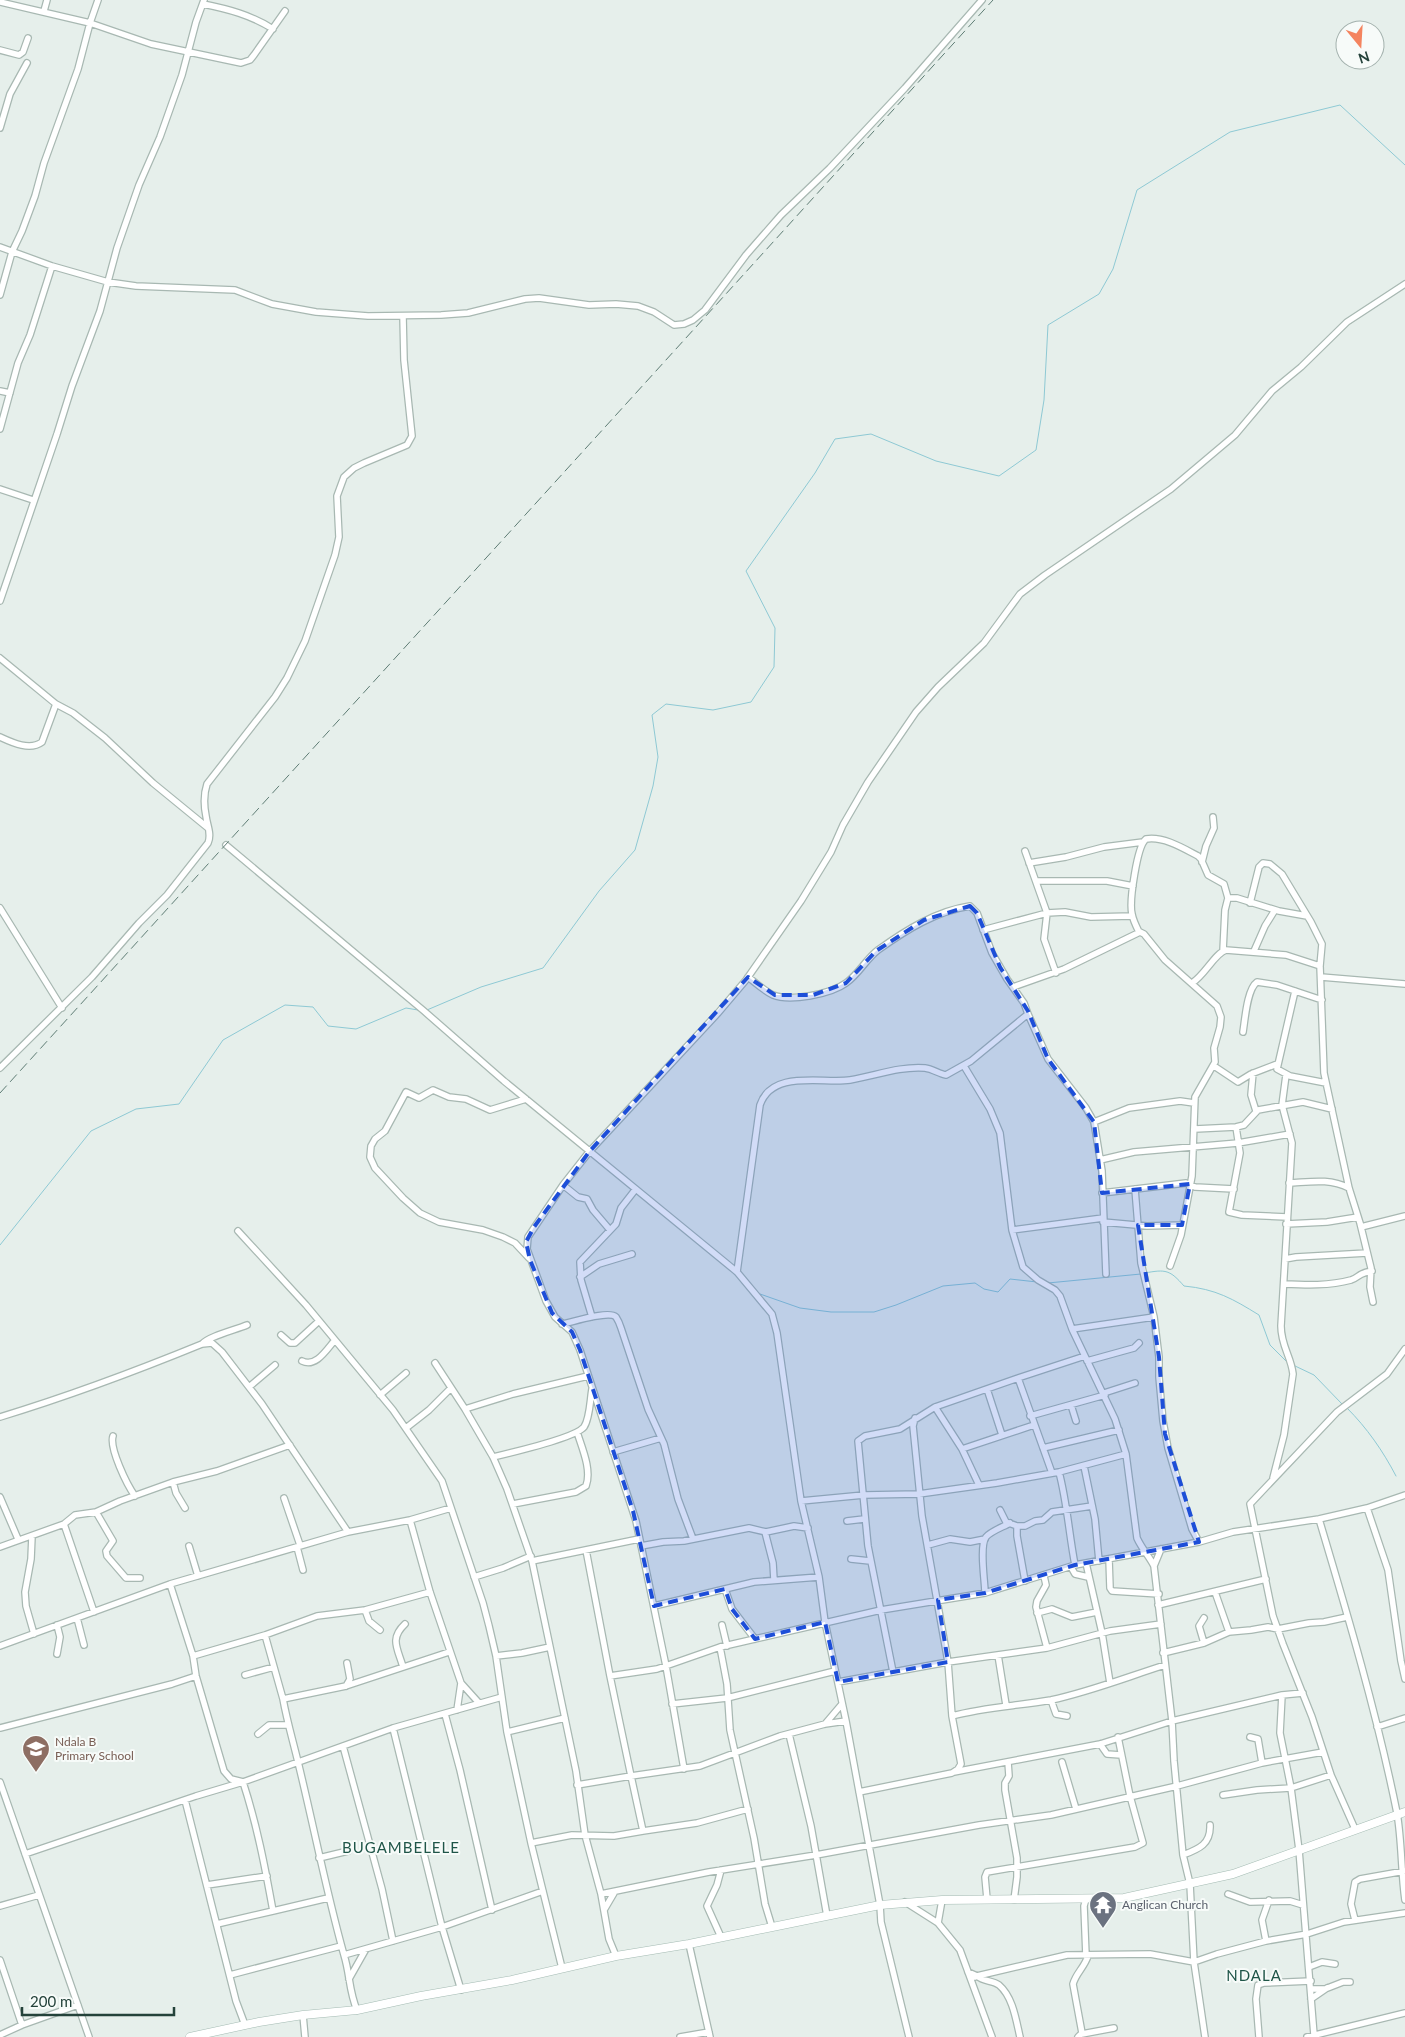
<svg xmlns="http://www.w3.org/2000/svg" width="1405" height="2037" viewBox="0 0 1405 2037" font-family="Lato,sans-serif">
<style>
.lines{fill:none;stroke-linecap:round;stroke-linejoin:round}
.stream{stroke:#8ec9d4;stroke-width:1}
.street-casing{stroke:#a8b8b2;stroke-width:8}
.secondary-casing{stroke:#a4bbb3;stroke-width:9}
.street{stroke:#fff;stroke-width:5.5}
.secondary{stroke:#fff;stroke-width:8}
.rail{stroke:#5f7d75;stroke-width:1;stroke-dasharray:10 5;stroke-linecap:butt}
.marked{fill:#1d4ed8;fill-opacity:0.2;stroke:#1d4ed8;stroke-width:4;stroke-dasharray:10 6;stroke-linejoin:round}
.labels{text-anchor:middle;stroke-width:4;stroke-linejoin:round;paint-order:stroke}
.education-label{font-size:12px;fill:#785e54;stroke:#f7fbf9;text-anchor:start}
.worship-label{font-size:12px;fill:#5b616d;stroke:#f7fbf9;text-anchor:start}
.quarter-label{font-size:15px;letter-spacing:1px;fill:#1f5548;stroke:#f7fbf9}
</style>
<rect width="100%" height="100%" fill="#e6efeb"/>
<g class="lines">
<!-- stream -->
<path class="stream" d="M 427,1010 L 481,987 L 543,968 L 599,891 L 635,850 L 653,786 L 658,757 L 652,715 L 666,704 L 713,710 L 751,702 L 774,667 L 775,628 L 746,571 L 815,473 L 835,439 L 871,434 L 936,461 L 999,476 L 1036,450 L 1044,400 L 1048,325 L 1099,294 L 1113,269 L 1137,190 L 1230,132 L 1340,105 L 1405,165
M 0,1245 L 91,1131 L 136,1109 L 179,1104 L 223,1040 L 285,1005 L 313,1007 L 328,1026 L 356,1029 L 406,1008 L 418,1010
M 1145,1273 C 1166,1269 1170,1270 1184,1286 C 1216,1289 1233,1299 1259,1315 L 1270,1345 L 1287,1362
M 1048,1283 L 1141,1274
M 760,1294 L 800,1308 L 831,1312 L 874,1312 L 896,1305 L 943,1286 L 975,1283 L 984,1289 L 998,1292 L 1010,1279 L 1037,1282
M 1293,1365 L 1314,1375 L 1342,1404
M 1347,1408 C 1367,1428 1383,1451 1396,1476"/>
<defs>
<path id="street" d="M 0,2 L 90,23 L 151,44 L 241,63 L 250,60 L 254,55 L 285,11
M 203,4 C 228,9 251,15 273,29
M 44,11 L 47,0
M 0,50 L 19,55 L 23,52 L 28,38
M 0,128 L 10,94 L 27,63
M 0,247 L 52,266 L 108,282 L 136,286 L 235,290 L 272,304 L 316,312 L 368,316 L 441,315 L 468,313 L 525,299 L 539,298 L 589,305 L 616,304 L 638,306 L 654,312 L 674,325 L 684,324 L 693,320 L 705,310 L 746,255 L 781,215 L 830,168 L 905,88 L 982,0
M 0,295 L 12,252 L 22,231 L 35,196 L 44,163 L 78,69 L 90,23 L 98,0
M 0,391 L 10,393
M 0,429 L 18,363 L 30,335 L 52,266
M 0,489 L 33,500
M 0,601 L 57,434 L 72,386 L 100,311 L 117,248 L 139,185 L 160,137 L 182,75 L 196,22 L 204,0
M 0,658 L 56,704 L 73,713 L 105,738 L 153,783 L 208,828
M 0,737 C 13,743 30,751 42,742 L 56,704
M 226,845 L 424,1011 L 504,1081 L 737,1272 L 772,1314 L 777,1333 L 801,1501 L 819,1577 L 825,1622 L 846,1721 L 880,1905 L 881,1922 L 909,2037
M 1025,851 L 1047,913 L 1044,939 L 1056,973
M 1202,862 L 1206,846 L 1214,828 L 1213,817
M 1029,863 L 1066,857 L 1104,847 L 1143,842
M 1036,881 L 1107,881 L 1133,886
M 1250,903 L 1259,867 L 1263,863 L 1270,864 L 1282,874 L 1311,922 L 1322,944 L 1320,966 L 1324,1073 L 1349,1188 L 1360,1223 L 1371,1268 L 1370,1287 L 1373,1302
M 0,908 L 62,1008
M 983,930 L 1047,913 L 1065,912 L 1091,917 L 1132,916
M 1139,932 C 1136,926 1133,920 1132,914 C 1129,902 1137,846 1146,839 C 1163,836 1183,848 1198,856 L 1201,859 L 1208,875 L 1224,884 L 1228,898
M 1223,951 L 1225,910 L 1228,898 L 1237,898 L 1279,911 L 1307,916
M 1254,951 L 1265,926 L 1275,910
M 1321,977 L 1405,984
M 1192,983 C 1205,975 1215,953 1226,950 L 1286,955 L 1320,966
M 1013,987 L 1064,969 L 1140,932 L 1144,934 L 1165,960 L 1217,1006 L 1221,1017 L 1220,1027 L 1214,1048 L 1215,1062 L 1195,1097 L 1192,1176 L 1181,1235 L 1170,1266
M 1295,991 L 1277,1069 L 1290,1076 L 1326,1083
M 1028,1014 L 1048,1059 L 1086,1108 L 1094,1122 L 1102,1171 L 1106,1274
M 1243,1032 C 1245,1020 1247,989 1257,982 L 1277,985 L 1322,1000
M 964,1066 L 990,1109 L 1000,1133 L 1012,1230 L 1023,1267 L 1038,1280 L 1055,1290 L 1060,1296 L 1072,1329 L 1115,1419 L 1126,1454 L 1137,1538 C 1142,1549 1149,1556 1154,1566 L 1172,1721 L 1174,1761 L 1183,1855 L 1190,1884 L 1194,1962 L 1205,2037
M 1214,1066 L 1238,1082 L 1251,1074 L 1277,1064
M 0,1068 L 92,977 L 139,923 L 167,895 L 208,843 C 212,834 207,825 206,816 C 204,806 204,793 207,784 L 275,697 L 287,678 L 305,641 L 335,555 L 339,537 L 337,496 L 344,477 L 354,468 L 364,463 L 407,445 L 412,436 L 404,360 L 403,316
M 1253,1073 L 1251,1095 L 1256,1111
M 526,1099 L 490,1110 L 466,1099 L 449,1097 L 433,1090 L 419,1098 L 406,1092 L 385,1131 L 375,1139 L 371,1146 L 370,1157 L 375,1168 L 403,1198 L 420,1213 L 439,1222 L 483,1230 L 503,1237 L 515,1243 L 529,1258
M 1094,1122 L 1129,1108 L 1180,1101 L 1194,1103
M 1236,1127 L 1240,1153 L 1229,1212 L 1242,1215 L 1287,1217
M 1195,1129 L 1236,1127 L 1244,1125 L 1258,1110 L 1303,1102 L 1332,1109
M 1100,1160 L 1134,1152 L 1238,1143 L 1290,1134
M 1289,1183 C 1310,1182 1329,1178 1349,1188
M 563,1185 L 578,1197 L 587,1199 L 593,1210 L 610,1230
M 1135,1189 L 1141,1263 L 1154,1317 L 1159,1357 L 1159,1377 L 1163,1421 L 1168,1448 L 1192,1529 L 1199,1542
M 1102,1193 L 1186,1183 L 1195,1187 L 1234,1189
M 1103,1222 L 1147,1226 L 1182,1225
M 1286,1224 L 1327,1222 L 1358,1217
M 1361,1227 L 1405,1216
M 1012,1230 L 1103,1218
M 238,1231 L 306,1305 L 393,1410 L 442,1481 L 483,1603 L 489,1626 L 496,1656 L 507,1732 L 531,1843 L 562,1968
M 1285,1259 L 1296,1257 L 1367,1253
M 737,1272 L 760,1105 C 772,1069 823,1084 850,1080 C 875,1076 899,1066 925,1068 C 933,1069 939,1074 946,1075 L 971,1061 L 1028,1014 L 1024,1003 L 1007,979 L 992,953 L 977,913 L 970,906 C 936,911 906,930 878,950 C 866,959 859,974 846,983 C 831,994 790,1002 773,995 C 763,990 756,983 748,977
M 580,1277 L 599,1264 L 632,1254
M 1284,1284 C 1306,1285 1329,1286 1351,1280 C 1360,1277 1358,1273 1372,1271
M 592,1317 L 581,1280 L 580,1262 L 616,1224 L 621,1208 L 635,1190
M 562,1324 C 573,1322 609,1310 616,1317 C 618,1320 620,1325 621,1328 L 648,1409 L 664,1444 L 678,1499 L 693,1539
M 1072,1329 L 1154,1317
M 281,1335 L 290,1343 L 295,1343 L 319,1321
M 202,1344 C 209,1336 235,1330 247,1325
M 302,1361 C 316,1368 327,1349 335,1340
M 1087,1361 L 1134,1348 L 1139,1343
M 435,1363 L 465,1409 L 493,1457 L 507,1489 L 532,1561 L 576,1771 L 585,1835 L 601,1894 L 609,1939 L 616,1956
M 1018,1378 L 1052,1473
M 249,1387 L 275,1365
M 987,1389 L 1002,1435
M 1104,1393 L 1135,1383
M 380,1395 L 406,1373
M 1071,1405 L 1076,1421
M 935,1407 L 962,1449 L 979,1485
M 465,1409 L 513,1394 L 588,1376
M 1030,1416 L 1105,1395
M 0,1417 C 69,1396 136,1371 202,1344 L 212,1343 L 222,1352 L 262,1404 L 348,1532
M 406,1428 L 429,1410 L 451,1388
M 113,1436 C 109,1448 127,1485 135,1496
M 1043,1448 L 1119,1430
M 962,1449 L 1034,1425
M 613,1452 L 661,1438
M 493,1457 C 510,1453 575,1438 584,1427 C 590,1418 590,1400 592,1389
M 1084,1466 L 1095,1519 L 1099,1561
M 1059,1472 C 1067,1502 1069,1534 1075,1565
M 1273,1478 L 1284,1435 L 1293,1374 C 1291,1356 1281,1346 1281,1326 L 1292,1143 L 1282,1105 L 1286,1075
M 173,1482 L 176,1493 L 185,1508
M 0,1497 L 18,1539
M 284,1498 L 300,1545
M 801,1501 L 864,1495 L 919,1494 L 997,1483 L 1059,1472 L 1126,1454
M 513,1504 L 576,1492 L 586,1486 C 592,1470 582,1448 577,1432
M 1367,1508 L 1388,1570 L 1401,1661 L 1405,1679
M 1000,1510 L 1006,1522 L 1017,1526 L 1025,1526 L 1035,1521 L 1043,1520 L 1052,1512 L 1092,1506
M 96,1512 L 113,1541 L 106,1551 L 107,1556 L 126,1578 L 140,1578
M 1319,1519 C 1348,1616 1377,1714 1397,1813 C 1402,1842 1401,1872 1405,1900
M 410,1520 L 430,1592 L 461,1683 L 479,1703
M 847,1521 L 864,1519
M 64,1524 L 94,1612
M 1017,1526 L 1017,1536 L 1025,1581
M 765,1532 L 773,1563 L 774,1580
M 32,1536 L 31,1559 L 25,1592 L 26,1606 L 34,1634
M 928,1545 L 950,1539 L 970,1542 L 985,1539
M 189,1546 L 198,1576
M 641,1546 L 663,1542 L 684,1541 L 749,1528 L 766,1532 L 794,1526 L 808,1528
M 0,1547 L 64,1524 L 75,1515 L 96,1512 L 120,1501 L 173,1482 L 217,1471 L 290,1445
M 297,1547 L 303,1570
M 851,1559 L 870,1561
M 1109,1559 L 1110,1588 L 1112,1591 L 1159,1594
M 532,1561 L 639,1539
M 1086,1563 L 1102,1633 L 1110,1683
M 1154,1566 L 1161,1549
M 1071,1567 L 1075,1574 L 1088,1577
M 1044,1576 L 1046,1585 L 1037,1601 L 1036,1607 L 1047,1648
M 474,1577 L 503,1568 L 531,1556
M 170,1584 L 193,1656 L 196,1676 L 224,1771 L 231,1779 L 243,1782 C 257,1825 265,1867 273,1911 L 328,1898
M 725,1589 L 732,1609 L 755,1639
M 1215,1592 L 1229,1632
M 985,1593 C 985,1581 979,1546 986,1537 C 991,1531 1003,1527 1010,1523
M 1158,1605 L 1266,1579
M 654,1606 L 754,1582 L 819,1577
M 365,1610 L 369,1621 L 380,1630
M 1037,1613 L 1052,1609 L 1072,1617 L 1097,1612
M 77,1618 L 84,1645
M 722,1625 L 727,1646
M 265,1635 L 283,1699
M 1204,1643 L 1199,1626 L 1204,1618
M 0,1646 L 170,1584 L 348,1532 L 410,1520 L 451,1508
M 720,1647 L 727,1684 L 730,1730 L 754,1838 L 765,1904 L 772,1927
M 1163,1653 L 1204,1643 L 1229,1632 L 1251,1630 L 1268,1627 L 1278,1629 L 1309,1623 L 1324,1622 L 1347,1617
M 57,1654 L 60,1637 L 57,1625
M 998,1655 L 1006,1705
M 193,1656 L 265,1635 L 317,1616 L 365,1610 L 430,1592
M 496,1656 L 522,1653 L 550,1647
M 403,1667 C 398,1649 389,1639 405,1624
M 893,1672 L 868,1546 L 858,1441 L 865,1436 L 900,1429 L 935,1407 L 1018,1378 L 1085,1356
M 245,1675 L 274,1667
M 610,1676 L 657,1669 L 720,1647 L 881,1610 L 985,1593 L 1075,1565 L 1199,1542 L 1233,1532 L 1319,1519 L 1367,1508 L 1405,1495
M 838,1682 L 948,1662 L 1047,1648 L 1110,1631 L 1161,1624
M 346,1686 L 350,1679 L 347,1663
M 1282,1695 L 1280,1733 L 1291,1788 L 1299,1850 L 1314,2035
M 1051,1700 L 1056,1714 L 1067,1716
M 672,1704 L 727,1698 L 835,1671
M 457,1710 L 461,1683
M 445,1714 L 460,1770 L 492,1910
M 952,1716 C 985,1707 1018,1706 1051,1700 C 1089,1692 1127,1677 1165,1665
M 825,1724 L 842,1704
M 1377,1727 L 1405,1718
M 0,1728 L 172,1684 L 196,1676
M 393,1728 L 442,1927 L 461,1990
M 507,1732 L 565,1718
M 258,1734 L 269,1725 L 287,1725
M 789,1734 L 811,1826 L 827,1916
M 1250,1737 L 1258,1739 L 1262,1763
M 1100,1744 L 1107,1754 L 1121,1755
M 343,1746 L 382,1889 L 393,1941
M 1008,1762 L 1009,1776 L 1005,1783 L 1005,1790 L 1017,1858 L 1017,1877 L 1014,1900
M 1062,1762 L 1076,1809
M 684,1769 L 666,1666 L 636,1521 L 580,1350 L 572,1332 L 555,1317 L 546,1301 L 527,1249 L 528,1237 L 563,1185 L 589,1152 L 718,1013 L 746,980 L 801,901 L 831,852 L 843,825 L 868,782 L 916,712 L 938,687 L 984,643 L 1020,594 L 1045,575 L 1171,489 L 1235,435 L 1272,391 L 1301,367 L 1347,322 L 1405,284
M 954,1772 L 1100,1744 L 1172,1721 L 1282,1695 L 1303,1693
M 0,1782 L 89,2037
M 577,1785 L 631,1776 L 610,1676 L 586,1550
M 859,1792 L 952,1773 L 958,1769 L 961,1764 L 952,1716 L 948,1662 L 922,1516 L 913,1426 L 915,1418
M 1223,1795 L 1257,1790 L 1291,1788 L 1331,1775
M 185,1800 L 236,2001 L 245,2025
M 1355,1829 L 1331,1775 L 1312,1717 L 1283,1644 L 1273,1616 L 1250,1504 L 1337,1412 L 1387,1374 L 1405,1349
M 643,1831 L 697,1823 L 748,1809
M 531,1843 L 572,1835 L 614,1836 L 643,1831 L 631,1776 L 700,1766 L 780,1736 L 825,1724 L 846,1721
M 25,1854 L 196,1796 L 243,1782 L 393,1728 L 502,1697
M 1183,1855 C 1199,1849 1211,1844 1210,1825
M 319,1858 L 348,1851
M 207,1885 L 267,1876
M 601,1894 L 709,1872 L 816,1855 L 979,1825 L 1051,1815 L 1177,1786 L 1262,1763 L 1323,1752
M 1228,1894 L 1250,1902 L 1290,1901 L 1303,1905
M 987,1899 L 985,1877 L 987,1872 L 1135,1847 L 1143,1843 L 1130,1796 L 1118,1737
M 1086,1899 L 1084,1906 L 1086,1956
M 905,1902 L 938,1923 L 960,1950 L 992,2037
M 0,1906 L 39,1895
M 604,1910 L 614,1893
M 1355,1920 L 1351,1904 L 1355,1882 L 1360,1879 L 1405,1871
M 938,1923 L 942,1900
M 217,1924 L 273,1911
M 721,1937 L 707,1906 L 717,1885 L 721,1870
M 1266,1941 L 1262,1920 L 1269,1900
M 689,1944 L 710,2037
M 344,1955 L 442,1927 L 543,1891
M 0,1960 L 22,2025
M 1309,1967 L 1322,1962 L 1335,1964
M 968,1972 L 977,1976 L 1067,1955 L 1150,1954 L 1194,1962 L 1217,1954 L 1266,1941 L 1307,1934 L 1344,1922 L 1405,1913
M 230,1975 L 341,1946
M 975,1977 L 977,1976 C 984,1982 992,1980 999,1985 C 1013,1997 1016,2020 1020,2037
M 349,1979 L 366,1949
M 1311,1989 L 1325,1989 L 1343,1982 L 1350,1982
M 1311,1999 L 1327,1988
M 357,2010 C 349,1992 350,1974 344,1955 C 326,1891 314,1827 298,1762 C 293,1741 287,1721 283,1699 L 346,1686 L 449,1652
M 303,2015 L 305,2037
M 1082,2034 L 1114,2028
M 0,2035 L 22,2025 L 78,2005
M 680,2037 L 709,2032
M 1078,2037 L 1082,2033 L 1073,1984 C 1076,1973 1084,1968 1088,1956
M 1259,2037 L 1256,1999 L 1258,1985 L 1264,1983 L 1311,1981
M 1307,2037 L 1405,2013"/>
<path id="secondary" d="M 190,2037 L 259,2022 L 303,2015 L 357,2010 L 421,1996 L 512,1980 L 616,1956 L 689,1944 L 880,1905 L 942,1900 L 1124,1898 L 1233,1874 L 1405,1812"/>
</defs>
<!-- street casing -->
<use href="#street" class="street-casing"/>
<!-- secondary casing -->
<use href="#secondary" class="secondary-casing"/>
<!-- street -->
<use href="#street" class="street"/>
<!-- secondary -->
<use href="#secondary" class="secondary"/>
<!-- rail -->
<path class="rail" d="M 0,1093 L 993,0"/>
</g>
<!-- marked area -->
<path class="marked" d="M 970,906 L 977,913 L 1000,967 L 1028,1011 L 1048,1059 L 1094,1122 L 1102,1193 L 1190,1184 L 1182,1225 L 1138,1225 L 1159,1357 L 1165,1434 L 1199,1542 L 1075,1565 L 985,1593 L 938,1600 L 948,1662 L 838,1682 L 825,1622 L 755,1639 L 732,1609 L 725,1589 L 654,1606 L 633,1511 L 580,1350 L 572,1332 L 552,1313 L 530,1260 L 526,1242 L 534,1227 L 589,1152 L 748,977 L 775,995 L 813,995 L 846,983 L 876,951 L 924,920 Z"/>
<!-- icons -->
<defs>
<symbol id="school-pin" viewBox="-11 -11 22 30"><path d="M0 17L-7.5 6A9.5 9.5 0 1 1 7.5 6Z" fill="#8d6e63" stroke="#f7fbf9"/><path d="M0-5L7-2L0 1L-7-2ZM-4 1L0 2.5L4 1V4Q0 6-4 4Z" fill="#fff"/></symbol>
<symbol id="temple-pin" viewBox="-11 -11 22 30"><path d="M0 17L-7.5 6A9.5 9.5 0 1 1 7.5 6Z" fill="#6b7280" stroke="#f7fbf9"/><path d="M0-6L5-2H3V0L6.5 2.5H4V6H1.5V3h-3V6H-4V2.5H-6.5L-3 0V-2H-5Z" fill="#fff"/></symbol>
</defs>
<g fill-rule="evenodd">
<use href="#school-pin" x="20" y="1733" width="32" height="43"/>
<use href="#temple-pin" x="1087" y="1889" width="32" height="43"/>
</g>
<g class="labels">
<!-- education labels -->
<g class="education-label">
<text x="55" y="1746">Ndala B<tspan x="55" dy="14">Primary School</tspan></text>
</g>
<!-- worship labels -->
<g class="worship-label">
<text x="1122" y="1909">Anglican Church</text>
</g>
<!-- quarter labels -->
<g class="quarter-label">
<text x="401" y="1853">BUGAMBELELE</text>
<text x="1254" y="1981">NDALA</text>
</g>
</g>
<!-- north arrow -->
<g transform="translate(1360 45) rotate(162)"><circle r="24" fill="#f7fbf9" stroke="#a3b1ad"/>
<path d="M0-4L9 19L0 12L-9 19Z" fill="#f4845f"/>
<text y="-8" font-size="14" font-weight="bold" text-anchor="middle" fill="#24423a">N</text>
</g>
<!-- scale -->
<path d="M22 2007v8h152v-8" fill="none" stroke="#24423a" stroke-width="2.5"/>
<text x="30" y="2007" font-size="15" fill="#24423a" stroke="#f7fbf9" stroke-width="4" paint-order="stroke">200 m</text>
</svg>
